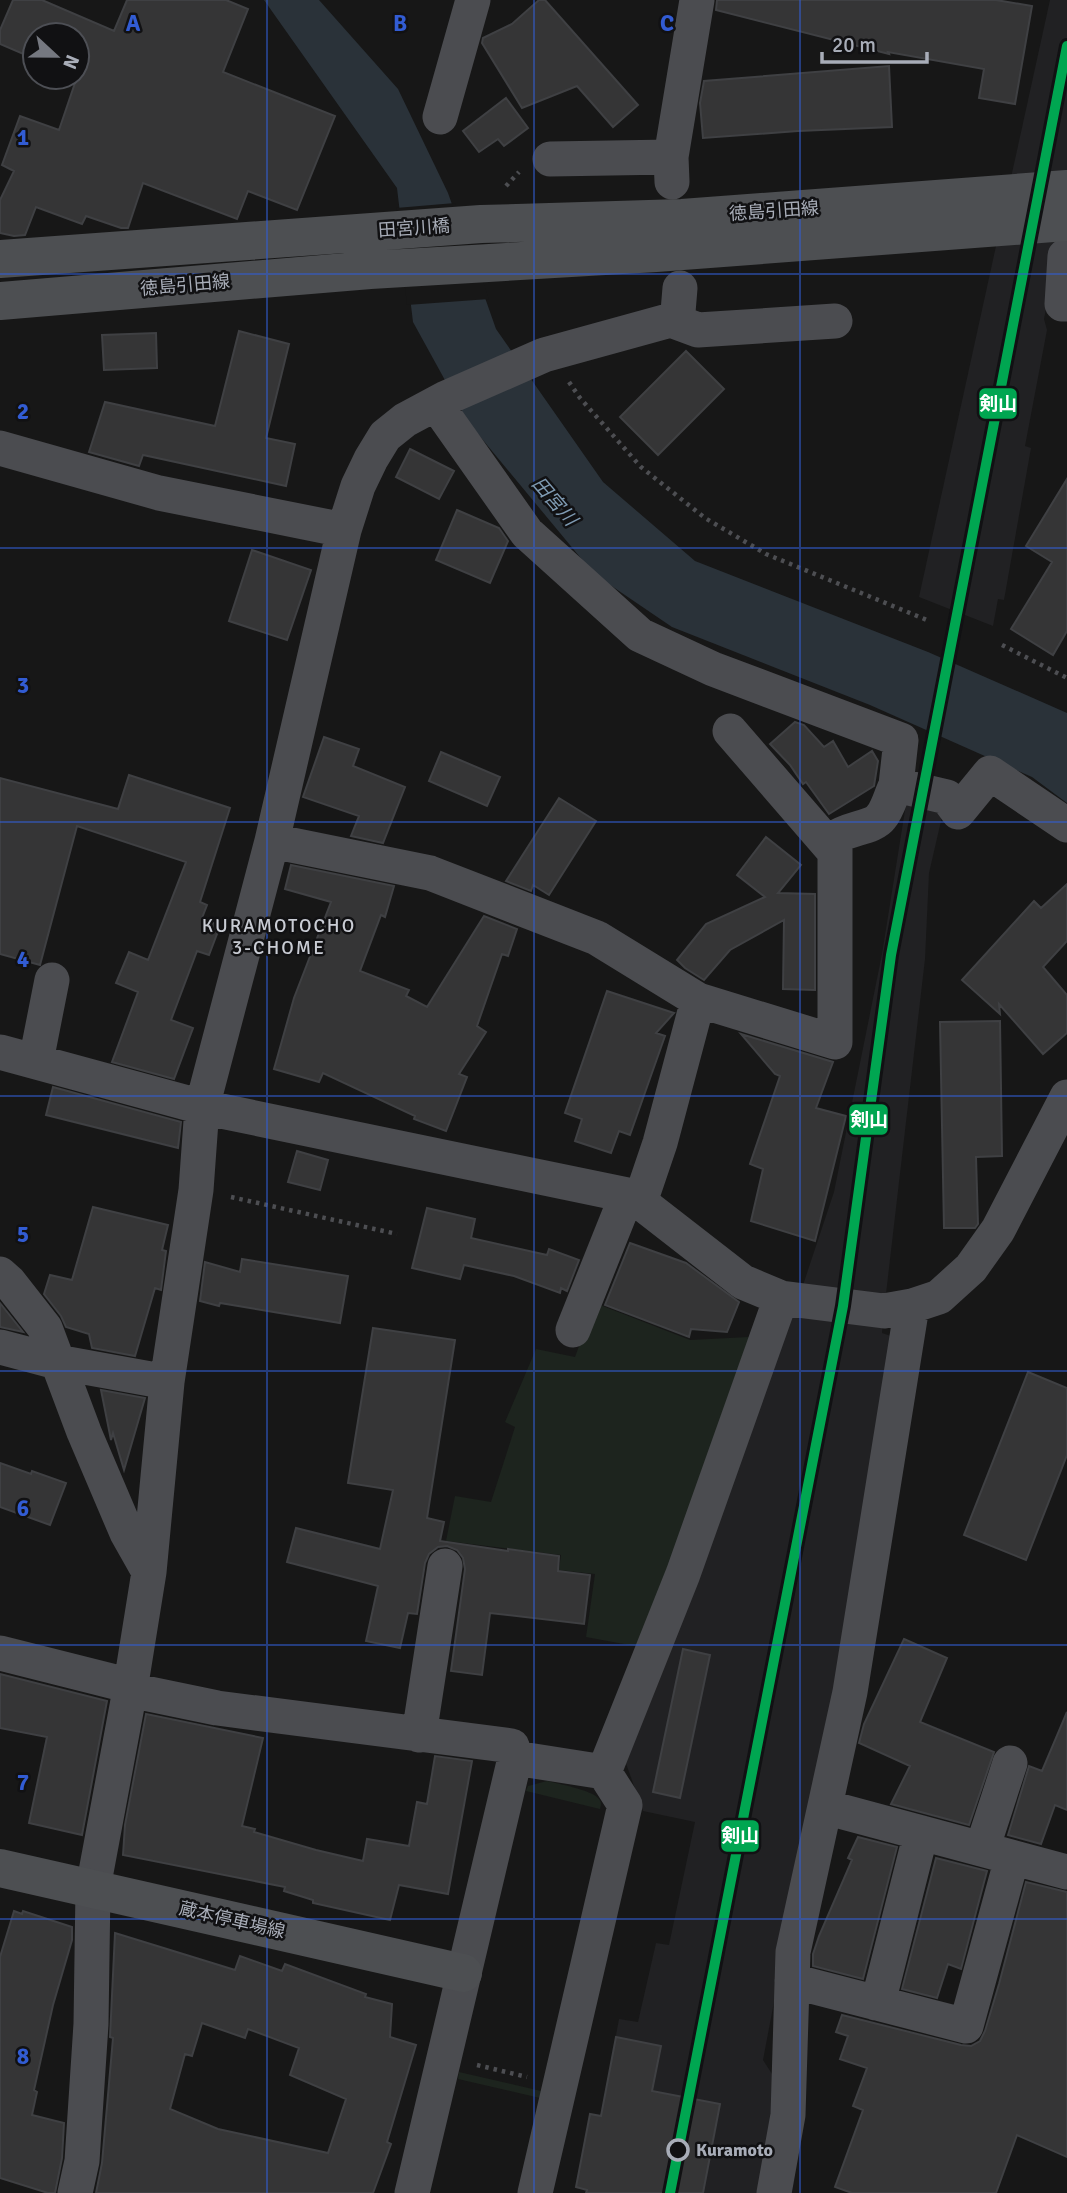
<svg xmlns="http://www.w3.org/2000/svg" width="1067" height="2193" viewBox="0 0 1067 2193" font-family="Signika,'Noto Sans JP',sans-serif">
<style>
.built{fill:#212123}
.green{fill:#1d241e}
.water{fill:#2a3239}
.pier{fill:#171717}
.building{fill:#353536;stroke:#3f4043;stroke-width:2;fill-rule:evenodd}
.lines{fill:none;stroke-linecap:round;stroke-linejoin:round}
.path{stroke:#4d4e52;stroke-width:4.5;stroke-dasharray:3.5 5;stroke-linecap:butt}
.minor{stroke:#4b4c50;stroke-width:35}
.major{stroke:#4d4f52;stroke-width:38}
.rail-1-casing{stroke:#111113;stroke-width:16}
.rail-1{stroke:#00a651;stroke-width:10}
.grid{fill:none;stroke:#325cd3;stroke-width:2;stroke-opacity:0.55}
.stop-dot{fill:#111113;stroke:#a8adb8;stroke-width:3.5}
.labels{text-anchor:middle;stroke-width:5;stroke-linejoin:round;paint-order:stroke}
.street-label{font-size:18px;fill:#a8adb8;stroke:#111113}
.stop-label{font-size:18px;font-weight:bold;fill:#a8adb8;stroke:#111113;text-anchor:start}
.water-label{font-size:19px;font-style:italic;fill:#7f9bb3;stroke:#111113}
.neighbourhood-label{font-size:19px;letter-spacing:2px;fill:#c9ccd4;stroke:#111113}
.grid-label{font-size:23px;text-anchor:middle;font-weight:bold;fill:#325cd3;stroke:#111113;stroke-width:5;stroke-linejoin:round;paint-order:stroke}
.line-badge{stroke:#111113;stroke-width:2.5}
.badge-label{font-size:19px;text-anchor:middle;font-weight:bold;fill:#fff}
</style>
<rect width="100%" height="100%" fill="#171717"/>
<!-- built -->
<path class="built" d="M 1050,0 L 1067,0 L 1067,200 L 1044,319 L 1047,330 L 1025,446 L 1031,448 L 1004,600 L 998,599 L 993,626 L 919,597 Z
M 906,804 L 944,808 L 929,873 L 925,959 L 884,1311 L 882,1333 L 894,1337 L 874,1475 L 763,2060 L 774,2077 L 777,2105 L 759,2193 L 586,2193 L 586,2190 L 576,2187 L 590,2114 L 601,2116 L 619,2019 L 638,2022 L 656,1943 L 669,1945 L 695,1822 L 643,1811 L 624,1758 L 798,1300 L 834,1192 L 882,954 Z"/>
<!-- green -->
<path class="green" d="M 595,1303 L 690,1340 L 749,1337 L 640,1647 L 586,1637 L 595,1574 L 559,1570 L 561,1555 L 446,1541 L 455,1496 L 491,1502 L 515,1427 L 505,1422 L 536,1349 L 575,1357 Z
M 547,1781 C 559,1784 591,1790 598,1798 C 602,1802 601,1804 600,1809 L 526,1791 L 528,1786 Z
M 459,2072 L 541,2091 L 540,2098 L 458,2079 Z"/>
<!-- water -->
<path class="water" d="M 264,0 L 319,0 L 398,89 L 448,193 L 496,329 L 603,482 L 695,561 L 928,652 L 1067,713 L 1067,803 L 1032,777 L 870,705 L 672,627 L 594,574 L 468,422 L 413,322 L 397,188 Z"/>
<!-- pier -->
<path class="pier" d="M 455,203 L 489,299 L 407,305 L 396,208 Z"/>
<!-- building -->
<path class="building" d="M 13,0 L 42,0 L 114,31 L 127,0 L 226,0 L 248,9 L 223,72 L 335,116 L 297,210 L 248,191 L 237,219 L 143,183 L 128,228 L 121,228 L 86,216 L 82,224 L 36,207 L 25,235 L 14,236 L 0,233 L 0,200 L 14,171 L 2,165 L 20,116 L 59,130 L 77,77 L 77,35 L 35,35 L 35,59 L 0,44 L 0,30 Z
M 539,0 L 545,0 L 638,105 L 613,127 L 577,86 L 522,108 L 482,43 L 483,38 L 512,24 Z
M 717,0 L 996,0 L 1032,6 L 1015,104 L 979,98 L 984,69 L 888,52 L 889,54 L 716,10 Z
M 889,66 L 892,127 L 798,131 L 703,138 L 700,103 L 704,81 Z
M 506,98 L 528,128 L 504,146 L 498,139 L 479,152 L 463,131 Z
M 239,331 L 289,344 L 266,438 L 295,444 L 286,486 L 143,455 L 139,466 L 89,452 L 105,402 L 215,426 Z
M 156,333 L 157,368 L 104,370 L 102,335 Z
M 686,351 L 724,389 L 658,455 L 620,417 Z
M 410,449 L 454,471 L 439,499 L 396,477 Z
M 1067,479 L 1067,631 L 1053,655 L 1011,629 L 1052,562 L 1026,546 Z
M 457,510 L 499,528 L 508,541 L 490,583 L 436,560 Z
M 252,550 L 311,570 L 287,640 L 229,621 Z
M 795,722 L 804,725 L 824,747 L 833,741 L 848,767 L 872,751 L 878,761 L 874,786 L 829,814 L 806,782 L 803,784 L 790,765 L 770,744 Z
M 324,737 L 359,749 L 353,766 L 405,787 L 383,843 L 351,836 L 359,816 L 303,797 Z
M 441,752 L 500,777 L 487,806 L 429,781 Z
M 129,775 L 230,808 L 200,902 L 207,905 L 202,918 L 220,926 L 209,955 L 197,951 L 171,1020 L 193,1028 L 174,1079 L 112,1062 L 138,992 L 116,983 L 129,952 L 148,960 L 186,862 L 77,826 L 40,965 L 0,954 L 0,778 L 118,809 Z
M 559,798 L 596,821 L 549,895 L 533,885 L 531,891 L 506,881 Z
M 766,837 L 801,865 L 778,893 L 815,894 L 815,990 L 783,989 L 784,920 L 730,950 L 704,980 L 685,968 L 677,960 L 706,924 L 765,897 L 737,875 Z
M 291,865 L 394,886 L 385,917 L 381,915 L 360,971 L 409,990 L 406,996 L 427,1007 L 484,916 L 517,929 L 508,956 L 502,954 L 477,1026 L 486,1032 L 459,1074 L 467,1077 L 446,1131 L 414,1119 L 415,1116 L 323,1073 L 319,1082 L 274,1069 L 294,998 L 331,902 L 285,889 Z
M 1067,884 L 1067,941 L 1043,967 L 1067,995 L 1067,1033 L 1043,1054 L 999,1004 L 1000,1014 L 962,980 L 1034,901 L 1041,908 Z
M 607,991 L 674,1013 L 656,1033 L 665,1036 L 630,1135 L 619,1131 L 611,1153 L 575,1141 L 582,1119 L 565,1113 Z
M 1000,1021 L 1002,1156 L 976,1157 L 978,1224 L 975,1228 L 944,1228 L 940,1022 Z
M 741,1034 L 833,1062 L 816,1108 L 846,1116 L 815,1241 L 751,1221 L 763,1169 L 750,1164 L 780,1076 L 775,1074 Z
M 53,1087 L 181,1122 L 178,1148 L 46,1115 Z
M 297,1151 L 328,1160 L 320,1190 L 288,1182 Z
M 93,1207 L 168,1225 L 162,1250 L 166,1251 L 161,1290 L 155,1288 L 135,1356 L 92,1348 L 89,1334 L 66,1327 L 61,1316 L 44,1294 L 50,1275 L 72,1280 Z
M 427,1208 L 475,1219 L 471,1238 L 547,1255 L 549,1249 L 579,1260 L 567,1291 L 561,1288 L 560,1293 L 514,1276 L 464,1265 L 460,1279 L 412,1268 Z
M 630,1243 L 686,1263 L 739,1302 L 727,1332 L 691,1329 L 689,1337 L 605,1305 Z
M 242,1259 L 348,1276 L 340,1323 L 220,1303 L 219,1306 L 200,1301 L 205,1262 L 240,1272 Z
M 0,1303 L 23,1332 L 0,1327 Z
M 373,1328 L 455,1340 L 427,1518 L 444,1522 L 440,1541 L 508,1551 L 508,1549 L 559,1556 L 558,1571 L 590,1575 L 584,1624 L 490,1613 L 482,1675 L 451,1671 L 465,1569 L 463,1558 L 457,1550 L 447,1546 L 438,1547 L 429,1554 L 425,1563 L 417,1614 L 408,1613 L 400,1648 L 366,1641 L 378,1586 L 287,1562 L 296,1528 L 380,1549 L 393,1490 L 348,1483 Z
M 1028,1372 L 1067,1388 L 1067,1455 L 1026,1560 L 964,1535 Z
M 101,1390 L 145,1398 L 124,1470 L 113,1433 L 111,1440 Z
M 0,1463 L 31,1474 L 32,1471 L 66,1483 L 50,1525 L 0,1507 Z
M 904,1639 L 947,1658 L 920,1722 L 994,1752 L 969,1825 L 891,1804 L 910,1766 L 859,1743 L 864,1724 Z
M 683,1649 L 710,1655 L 680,1798 L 653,1792 Z
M 0,1674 L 107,1701 L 82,1835 L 29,1823 L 47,1737 L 0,1728 Z
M 1067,1712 L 1067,1810 L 1055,1805 L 1041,1844 L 1008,1835 L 1029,1766 L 1042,1771 Z
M 146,1714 L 263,1738 L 242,1826 L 255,1829 L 254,1832 L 316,1850 L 363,1861 L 367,1839 L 409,1846 L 417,1802 L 427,1804 L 435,1756 L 472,1761 L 448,1894 L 399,1885 L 390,1920 L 313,1903 L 313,1900 L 284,1891 L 285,1887 L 123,1855 L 125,1825 Z
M 858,1837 L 897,1847 L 863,1979 L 813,1966 L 813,1954 L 819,1936 L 852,1860 L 848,1858 Z
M 936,1858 L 987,1871 L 961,1969 L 948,1964 L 937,1998 L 902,1989 Z
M 1026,1882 L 1067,1892 L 1067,2157 L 1017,2135 L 996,2193 L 852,2193 L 835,2187 L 863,2110 L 853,2106 L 867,2068 L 840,2059 L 848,2036 L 836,2032 L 842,2015 L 961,2045 L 971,2046 L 980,2041 L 985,2031 L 999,1984 Z
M 14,1911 L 22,1914 L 23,1911 L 72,1927 L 72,1940 L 53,2005 L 34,2090 L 37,2092 L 32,2115 L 64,2123 L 62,2158 L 55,2193 L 48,2193 L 0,2178 L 0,1957 Z
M 115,1933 L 235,1970 L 240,1956 L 282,1971 L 285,1964 L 366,1994 L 365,1997 L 392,2004 L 390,2037 L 416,2045 L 387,2142 L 391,2144 L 373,2193 L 96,2193 L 102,2163 L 113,2038 L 110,2037 ZM 202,2023 L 245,2038 L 248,2029 L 299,2048 L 290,2075 L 346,2099 L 328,2153 L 218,2129 L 170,2109 L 185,2054 L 192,2056 Z
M 616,2037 L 661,2046 L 652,2091 L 720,2104 L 703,2193 L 586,2193 L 587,2190 L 576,2187 L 590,2114 L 601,2116 Z"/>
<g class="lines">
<!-- path -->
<path class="path" d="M 506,186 L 519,172
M 569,382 L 580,398 L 641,467 L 705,518 L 766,554 L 927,620
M 1002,645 L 1067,678
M 231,1197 L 397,1234
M 477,2065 L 527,2077"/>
<!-- minor -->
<path class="minor" d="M 440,117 L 473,0
M 550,159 L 671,157
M 672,182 L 671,157 L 697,0
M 1065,256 L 1062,304 L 1067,304
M 671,320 L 678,312 L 680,288
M 436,404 L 527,533 L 640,635 L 713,669 L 901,740 L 896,785
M 0,448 L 159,493 L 344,530
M 730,731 L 833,850
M 272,841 L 430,873 L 597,938 L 698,1000 L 835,1042 L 835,838 C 848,828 873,828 881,817 C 888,809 891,795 896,785 L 947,797 L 958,812 L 990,773 L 1067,825
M 0,1052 L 202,1107 L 627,1195 L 640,1202 L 743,1282 L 781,1298 L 683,1574 L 604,1772
M 36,1061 L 52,980
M 640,1202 L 660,1143 L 698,1000
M 0,1274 L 9,1282 L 45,1328 L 84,1432 L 127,1533 L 149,1572
M 781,1298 L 884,1311 L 912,1306 L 939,1297 L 971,1268 L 998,1230 L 1067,1097
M 573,1330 L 627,1195
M 0,1347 L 57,1362 L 167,1382
M 0,1653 L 131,1686
M 130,1690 L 217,1708 L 512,1746 L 515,1758
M 419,1735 L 445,1566
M 825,1807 L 1067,1872
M 982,1849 L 1010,1763
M 792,1981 L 966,2026 L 1012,1858
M 876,2003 L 882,1987 L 921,1833
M 75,2193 L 82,2161 L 91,2024 L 93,1888 L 130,1690 L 149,1572 L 167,1382 L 196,1190 L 202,1107 L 272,841 L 344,530 L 358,486 L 371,459 L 385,436 L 405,420 L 446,398 L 544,355 L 671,320 L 698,330 L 835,321
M 412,2193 L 515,1758 L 604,1772 L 625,1805 L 535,2193
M 774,2193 L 788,2115 L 793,1952 L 850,1692 L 912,1306"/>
<!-- major -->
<path class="major" d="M 0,259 L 481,224 L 682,218 L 1067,189
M 0,301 L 370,270 L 656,253 L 1067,222
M 0,1868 L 463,1973"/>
<defs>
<path id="rail-1" d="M 670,2193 L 843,1306 L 891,955 L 1067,46"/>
</defs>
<!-- rail-1 casing -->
<use href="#rail-1" class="rail-1-casing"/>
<!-- rail-1 -->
<use href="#rail-1" class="rail-1"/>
</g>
<!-- grid -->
<path class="grid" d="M 267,0 L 267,2193M 534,0 L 534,2193M 800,0 L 800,2193M 0,274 L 1067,274M 0,548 L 1067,548M 0,822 L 1067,822M 0,1096 L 1067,1096M 0,1371 L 1067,1371M 0,1645 L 1067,1645M 0,1919 L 1067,1919"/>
<!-- markers -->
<circle class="stop-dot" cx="678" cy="2150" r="10"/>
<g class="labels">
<!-- street labels -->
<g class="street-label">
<text transform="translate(774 211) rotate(-4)" y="6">徳島引田線</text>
<text transform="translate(414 228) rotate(-4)" y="6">田宮川橋</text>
<text transform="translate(185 285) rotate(-5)" y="6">徳島引田線</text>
<text transform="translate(232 1920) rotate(13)" y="6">蔵本停車場線</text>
</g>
<!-- stop labels -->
<g class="stop-label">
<text x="696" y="2156">Kuramoto</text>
</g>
<!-- water labels -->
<g class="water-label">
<text transform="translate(555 501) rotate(49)" y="7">田宮川</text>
</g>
<!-- neighbourhood labels -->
<g class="neighbourhood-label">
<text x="279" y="932">KURAMOTOCHO<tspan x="279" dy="22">3-CHOME</tspan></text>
</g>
</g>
<g class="grid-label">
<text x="133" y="31">A</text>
<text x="400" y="31">B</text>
<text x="667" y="31">C</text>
<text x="23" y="145">1</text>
<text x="23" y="419">2</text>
<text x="23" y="693">3</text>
<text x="23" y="967">4</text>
<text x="23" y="1242">5</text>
<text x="23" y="1516">6</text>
<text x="23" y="1790">7</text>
<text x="23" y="2064">8</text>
</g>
<g class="line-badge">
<rect x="978" y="387" width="40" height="33" rx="7" fill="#00a651"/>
<rect x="848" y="1103" width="41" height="33" rx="7" fill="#00a651"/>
<rect x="720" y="1819" width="40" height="34" rx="7" fill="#00a651"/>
</g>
<g class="badge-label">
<text x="998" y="410">剣山</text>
<text x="869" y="1126">剣山</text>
<text x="740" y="1842">剣山</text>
</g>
<!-- north arrow -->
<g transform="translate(56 56) rotate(112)"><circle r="33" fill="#111113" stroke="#4d4f55" stroke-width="2"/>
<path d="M0-5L12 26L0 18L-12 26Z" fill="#757880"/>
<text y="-10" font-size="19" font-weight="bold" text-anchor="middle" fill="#a8adb8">N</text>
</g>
<!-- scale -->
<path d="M822 52v10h105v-10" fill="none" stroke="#a8adb8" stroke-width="3.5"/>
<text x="832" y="52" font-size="21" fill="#a8adb8" stroke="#111113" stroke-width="5" paint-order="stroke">20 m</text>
</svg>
